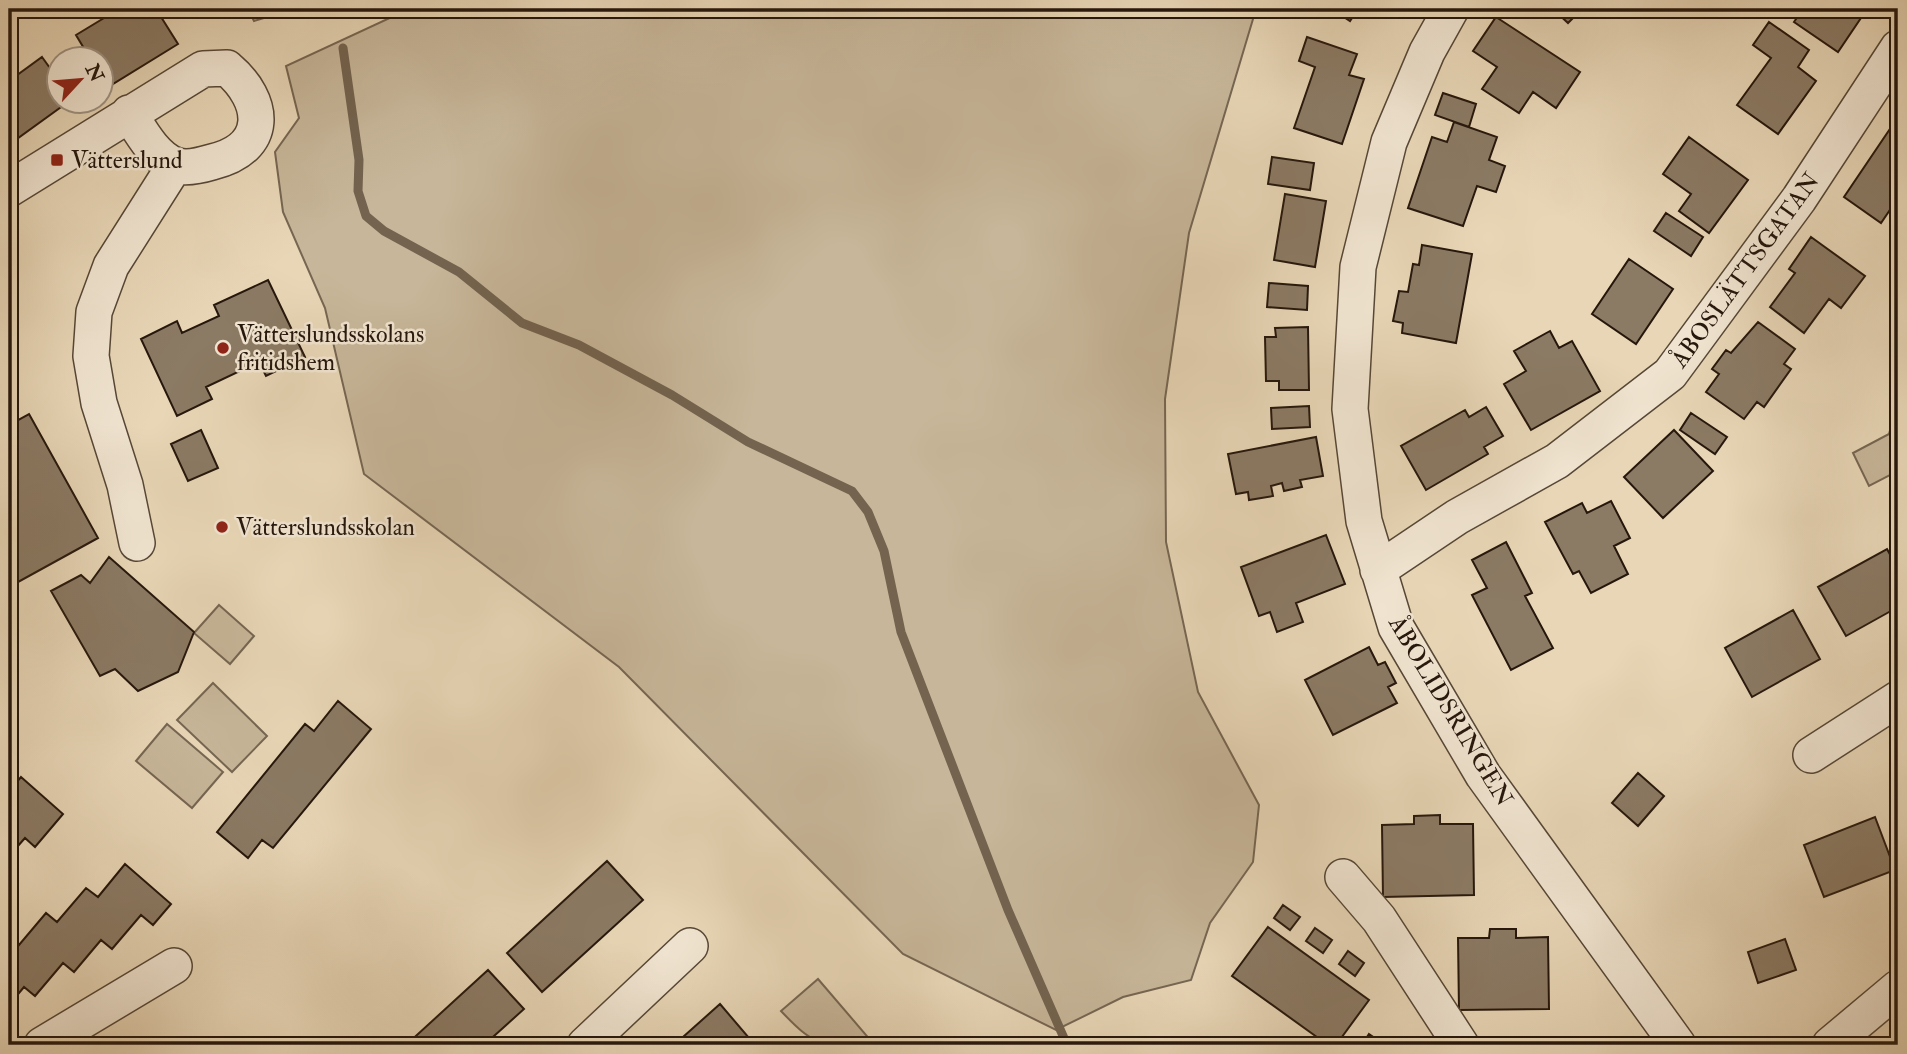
<svg xmlns="http://www.w3.org/2000/svg" width="1907" height="1054" viewBox="0 0 1907 1054" font-family="'IM FELL Double Pica',serif">
<style>
.green{fill:#c7b699;stroke:#766652;stroke-width:2}
.lines{fill:none;stroke-linecap:round;stroke-linejoin:round}
.stream{stroke:#73634f;stroke-width:9}
.building{fill:#8b7a64;stroke:#26170c;stroke-width:2}
.minor-casing{stroke:#564736;stroke-width:38}
.minor{stroke:#f0e4d0;stroke-width:35}
.poi-dot{fill:#8f2418;stroke:#f0e4d0;stroke-width:2.5}
.labels{text-anchor:middle;stroke-width:5;stroke-linejoin:round;paint-order:stroke}
.poi-label{font-size:24px;fill:#26170c;stroke:#f0e4d0;text-anchor:start}
.street-label{font-size:24px;fill:#26170c;stroke:#f0e4d0}
</style>
<rect width="100%" height="100%" fill="#e8d6b6"/>
<filter id="stains"><feTurbulence type="fractalNoise" baseFrequency=".00286" numOctaves="4"/><feColorMatrix values="0 0 0 0 .2 0 0 0 0 .09 0 0 0 0 .02 0 0 0 .5 -.17"/></filter>
<radialGradient id="worn" r=".72"><stop offset=".6" stop-color="#630" stop-opacity="0"/><stop offset="1" stop-color="#630" stop-opacity=".3"/></radialGradient>
<!-- green -->
<path class="green" d="M 248,9 L 294,9 L 254,21 Z
M 409,9 L 1256,9 L 1189,233 L 1165,399 L 1166,542 L 1198,692 L 1259,805 L 1253,862 L 1210,923 L 1191,980 L 1123,997 L 1056,1030 L 903,954 L 619,667 L 364,474 L 325,308 L 283,212 L 275,152 L 299,118 L 286,66 Z
M 1898,401 L 1898,471 L 1869,486 L 1853,453 L 1889,434 Z
M 219,605 L 254,636 L 230,664 L 194,633 Z
M 213,683 L 267,736 L 232,772 L 177,720 Z
M 167,724 L 223,772 L 192,808 L 136,761 Z
M 818,979 L 872,1042 L 868,1045 C 820,1045 815,1047 781,1011 Z"/>
<g class="lines">
<!-- stream -->
<path class="stream" d="M 329,9 L 331,12
M 343,48 L 359,160 L 358,191 L 366,216 L 384,231 L 459,272 L 522,323 L 579,345 L 672,395 L 748,442 L 852,491 L 868,512 L 884,551 L 901,632 L 1008,910 L 1067,1045"/>
</g>
<!-- building -->
<path class="building" d="M 119,9 L 156,9 L 178,44 L 108,87 L 102,77 L 102,60 L 91,60 L 76,35 Z
M 1332,9 L 1358,9 L 1350,21 Z
M 1553,9 L 1582,9 L 1568,23 Z
M 1803,9 L 1867,9 L 1838,52 L 1794,22 Z
M 1496,17 L 1580,72 L 1556,108 L 1533,92 L 1519,113 L 1482,89 L 1497,67 L 1473,51 Z
M 1769,22 L 1809,50 L 1798,67 L 1816,81 L 1778,134 L 1737,105 L 1771,58 L 1753,45 Z
M 1307,37 L 1357,54 L 1349,75 L 1364,79 L 1342,144 L 1294,128 L 1315,67 L 1299,61 Z
M 42,57 L 60,82 L 60,102 L 68,102 L 14,141 L 9,134 L 9,81 Z
M 1443,93 L 1476,104 L 1469,127 L 1435,115 Z
M 1898,117 L 1898,198 L 1881,223 L 1844,197 Z
M 1454,122 L 1497,137 L 1489,160 L 1505,166 L 1496,192 L 1477,186 L 1463,226 L 1408,208 L 1432,137 L 1447,142 Z
M 1689,137 L 1748,180 L 1709,233 L 1679,211 L 1691,194 L 1663,174 Z
M 1272,157 L 1314,163 L 1310,190 L 1268,184 Z
M 1285,194 L 1326,201 L 1315,267 L 1274,260 Z
M 1666,213 L 1703,237 L 1691,256 L 1654,231 Z
M 1811,237 L 1865,276 L 1841,308 L 1829,299 L 1804,333 L 1770,307 L 1795,273 L 1789,269 Z
M 1422,245 L 1472,254 L 1456,343 L 1402,333 L 1403,323 L 1393,321 L 1399,291 L 1408,292 L 1413,264 L 1419,265 Z
M 1629,259 L 1673,289 L 1636,344 L 1592,314 Z
M 268,280 L 305,357 L 266,376 L 259,362 L 206,387 L 212,399 L 177,416 L 141,339 L 177,321 L 182,333 L 219,316 L 214,305 Z
M 1269,283 L 1308,286 L 1307,310 L 1267,307 Z
M 1758,322 L 1795,349 L 1784,364 L 1791,369 L 1764,407 L 1757,402 L 1744,419 L 1706,392 L 1719,374 L 1712,369 L 1726,350 L 1731,353 Z
M 1308,327 L 1309,390 L 1279,390 L 1279,381 L 1266,381 L 1265,337 L 1276,337 L 1275,328 Z
M 1550,331 L 1559,348 L 1572,341 L 1600,391 L 1531,430 L 1504,384 L 1526,371 L 1514,351 Z
M 1309,406 L 1310,427 L 1272,429 L 1271,408 Z
M 1486,407 L 1503,436 L 1484,447 L 1488,454 L 1426,490 L 1401,446 L 1465,410 L 1469,417 Z
M 1691,413 L 1727,437 L 1715,454 L 1680,430 Z
M 29,414 L 98,538 L 9,587 L 9,425 Z
M 201,430 L 218,468 L 188,481 L 171,444 Z
M 1674,430 L 1713,471 L 1663,518 L 1624,477 Z
M 1316,437 L 1323,476 L 1300,480 L 1302,487 L 1284,491 L 1282,483 L 1271,486 L 1273,496 L 1249,500 L 1248,492 L 1236,494 L 1228,454 Z
M 1611,501 L 1630,538 L 1614,546 L 1628,574 L 1591,593 L 1579,571 L 1573,574 L 1545,522 L 1582,503 L 1587,513 Z
M 1326,535 L 1345,584 L 1296,603 L 1303,622 L 1277,632 L 1270,612 L 1259,616 L 1241,567 Z
M 1506,542 L 1532,593 L 1525,596 L 1553,648 L 1511,670 L 1472,595 L 1487,588 L 1472,560 Z
M 1887,549 L 1898,569 L 1898,607 L 1846,636 L 1818,587 Z
M 109,557 L 194,632 L 178,672 L 138,691 L 115,669 L 100,676 L 51,591 L 81,575 L 90,583 Z
M 1793,610 L 1820,659 L 1752,697 L 1725,648 Z
M 1369,647 L 1378,665 L 1385,662 L 1396,683 L 1388,687 L 1397,703 L 1333,735 L 1305,680 Z
M 338,701 L 371,729 L 273,848 L 262,840 L 248,858 L 217,832 L 305,724 L 314,731 Z
M 1638,773 L 1664,796 L 1638,826 L 1612,803 Z
M 21,777 L 63,814 L 35,847 L 25,838 L 9,856 L 9,791 Z
M 1898,807 L 1898,821 L 1891,812 Z
M 1440,815 L 1440,824 L 1473,824 L 1474,895 L 1383,897 L 1382,825 L 1414,824 L 1414,816 Z
M 1875,817 L 1895,870 L 1824,897 L 1804,845 Z
M 607,861 L 643,900 L 542,992 L 507,953 Z
M 125,864 L 171,904 L 153,925 L 141,915 L 112,949 L 101,940 L 74,972 L 63,963 L 35,996 L 24,987 L 9,1005 L 9,936 L 19,945 L 46,913 L 57,922 L 86,888 L 98,897 Z
M 1283,905 L 1300,917 L 1290,930 L 1274,918 Z
M 1268,927 L 1369,1000 L 1336,1045 L 1328,1045 L 1232,976 Z
M 1315,928 L 1332,940 L 1323,953 L 1306,941 Z
M 1490,929 L 1516,929 L 1516,938 L 1548,937 L 1549,1009 L 1459,1010 L 1458,938 L 1489,938 Z
M 1785,939 L 1796,970 L 1758,983 L 1748,952 Z
M 1348,951 L 1364,963 L 1355,976 L 1339,964 Z
M 488,970 L 524,1009 L 484,1045 L 406,1045 Z
M 720,1004 L 755,1045 L 674,1045 Z
M 1369,1034 L 1385,1045 L 1362,1045 Z
M 1591,1040 L 1591,1045 L 1565,1045 L 1565,1041 Z"/>
<g class="lines">
<defs>
<path id="minor" d="M 1451,9 L 1427,52 L 1389,142 L 1358,267 L 1350,409 L 1364,521 L 1396,627 L 1483,775 L 1678,1045
M 9,189 L 203,69 L 227,68 C 266,101 270,148 212,162 C 202,165 185,169 175,165 C 154,157 140,130 129,113
M 137,543 L 125,485 L 99,403 L 91,356 L 94,312 L 111,266 L 175,165
M 1378,570 L 1457,517 L 1557,461 L 1670,374 L 1799,199 L 1898,48
M 1811,755 L 1898,699
M 1343,877 L 1379,919 L 1461,1045
M 42,1045 L 174,966
M 585,1045 L 690,946
M 1830,1045 L 1898,988"/>
</defs>
<!-- minor casing -->
<use href="#minor" class="minor-casing"/>
<!-- minor -->
<use href="#minor" class="minor"/>
</g>
<!-- markers -->
<g class="poi-dot">
<rect x="50" y="153" width="14" height="14" rx="3.5"/>
<circle cx="223" cy="348" r="7"/>
<circle cx="222" cy="527" r="7"/>
</g>
<g class="labels">
<!-- poi labels -->
<g class="poi-label">
<text x="71" y="168">Vätterslund</text>
<text x="237" y="342">Vätterslundsskolans<tspan x="237" dy="28">fritidshem</tspan></text>
<text x="236" y="535">Vätterslundsskolan</text>
</g>
<!-- street labels -->
<g class="street-label">
<text transform="translate(1745 270) rotate(-54)" y="8">ÅBOSLÄTTSGATAN</text>
<text transform="translate(1451 711) rotate(59)" y="8">ÅBOLIDSRINGEN</text>
</g>
</g>
<!-- margin -->
<rect width="1907" height="1054" fill="none" stroke="#e8d6b6" stroke-width="35"/>
<rect x="10" y="10" width="1886" height="1033" fill="none" stroke="#26170c" stroke-width="3.5"/>
<rect x="18" y="18" width="1872" height="1019" fill="none" stroke="#26170c" stroke-width="2"/>
<!-- north arrow -->
<g transform="translate(80 80) rotate(64)"><circle r="33" fill="#f0e4d0" stroke="#9f9282" stroke-width="2"/>
<path d="M0-5L12 26L0 18L-12 26Z" fill="#8f2418"/>
<text y="-10" font-size="19" font-weight="bold" text-anchor="middle" fill="#26170c">N</text>
</g>
<rect width="100%" height="100%" filter="url(#stains)"/>
<rect width="100%" height="100%" fill="url(#worn)"/>
</svg>
